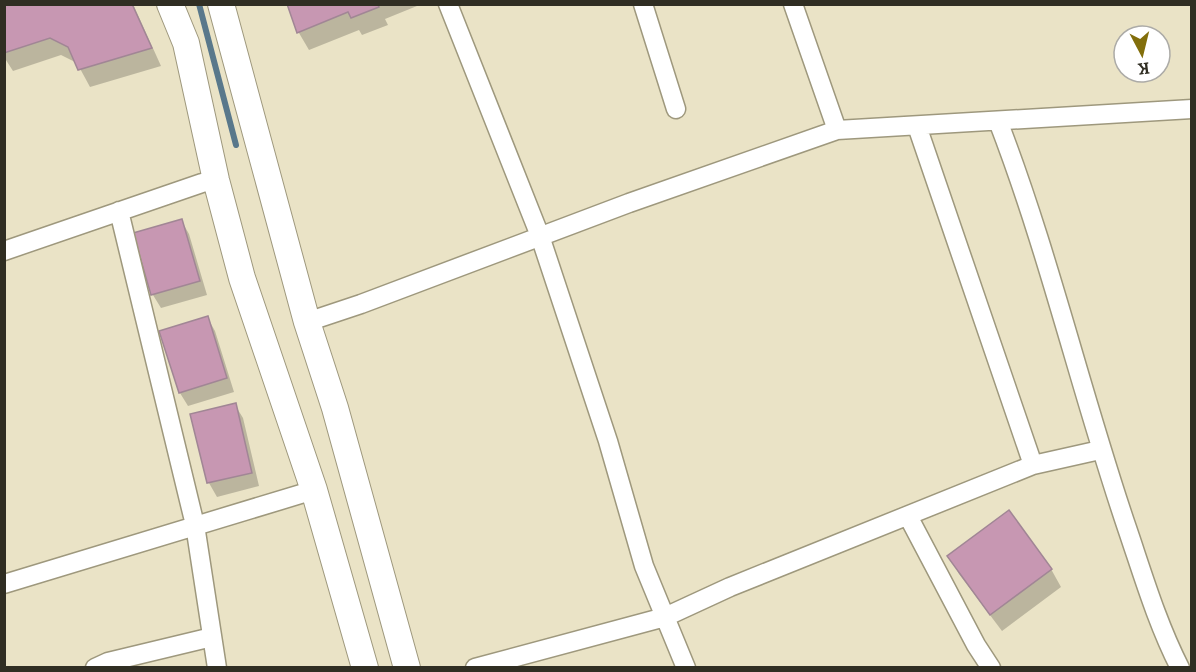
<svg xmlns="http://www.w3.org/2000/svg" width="1196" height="672" viewBox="0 0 1196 672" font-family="Bitter,serif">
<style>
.shadow{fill:#0003}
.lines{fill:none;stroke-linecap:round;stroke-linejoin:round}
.stream{stroke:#59788b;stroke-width:6}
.building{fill:#c797b2;stroke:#a18695;stroke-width:1.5}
.minor-casing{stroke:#9e987d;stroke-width:21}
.secondary-casing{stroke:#9e987d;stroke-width:28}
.minor{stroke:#fff;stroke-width:18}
.secondary{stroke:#fff;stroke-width:26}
</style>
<rect width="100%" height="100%" fill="#eae3c6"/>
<!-- shadow -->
<path class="shadow" d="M 4,4 L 133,4 L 161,66 L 90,87 L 77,63 L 61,55 L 13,71 L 4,57 Z
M 288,4 L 416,4 L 417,6 L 385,19 L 388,25 L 362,35 L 359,30 L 309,50 L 299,33 Z
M 181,220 L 189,234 L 207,295 L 161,308 L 153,295 L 135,234 Z
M 207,317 L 215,331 L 234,392 L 188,406 L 180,393 L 161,332 Z
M 235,405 L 243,418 L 259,486 L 217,497 L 209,483 L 192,415 Z
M 949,556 L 1051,569 L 1061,587 L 1002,631 L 959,574 Z"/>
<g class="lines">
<!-- stream -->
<path class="stream" d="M 199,4 L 236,145"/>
</g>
<!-- building -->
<path class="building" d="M 4,4 L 132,4 L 152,48 L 78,70 L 68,47 L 50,38 L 4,53 Z
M 287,4 L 378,4 L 379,7 L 351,18 L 348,12 L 297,33 Z
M 182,219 L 200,281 L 151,295 L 133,233 Z
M 208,316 L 227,378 L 179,393 L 159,331 Z
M 236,403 L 252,473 L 207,483 L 190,414 Z
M 1009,510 L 1052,569 L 990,615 L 947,556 Z"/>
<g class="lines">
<defs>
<path id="minor" d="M 448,4 L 540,236 L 608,441 L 644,566 L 686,668
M 643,4 L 676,109
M 793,4 L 837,130
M 998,121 C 1049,253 1081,393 1127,528 C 1143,575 1157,623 1180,668
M 917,126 L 1033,465
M 119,211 L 195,525 L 217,668
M 4,251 L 202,183 L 216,180
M 307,322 L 361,304 L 629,203 L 837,130 L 1192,109
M 908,516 L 976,645 L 991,668
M 4,584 L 314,490
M 95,668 L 108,662 L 212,637
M 475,668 L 665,617 L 730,587 L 1033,465 L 1100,450"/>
<path id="secondary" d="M 170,4 L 186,43 L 216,180 L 242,278 L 314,490 L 365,668
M 221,4 L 307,322 L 335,408 L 407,668"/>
</defs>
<!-- minor casing -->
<use href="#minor" class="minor-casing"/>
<!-- secondary casing -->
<use href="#secondary" class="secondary-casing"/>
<!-- minor -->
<use href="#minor" class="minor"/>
<!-- secondary -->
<use href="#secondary" class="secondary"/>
</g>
<!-- border -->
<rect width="1196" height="672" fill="none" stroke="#302e23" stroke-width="12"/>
<!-- north arrow -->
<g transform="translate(1142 54) rotate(173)"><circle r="28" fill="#ffffff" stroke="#acaba7" stroke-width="1.5"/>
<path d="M0-4.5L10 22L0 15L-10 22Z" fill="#826e0b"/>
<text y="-9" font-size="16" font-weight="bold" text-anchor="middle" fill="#302e23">K</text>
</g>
</svg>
